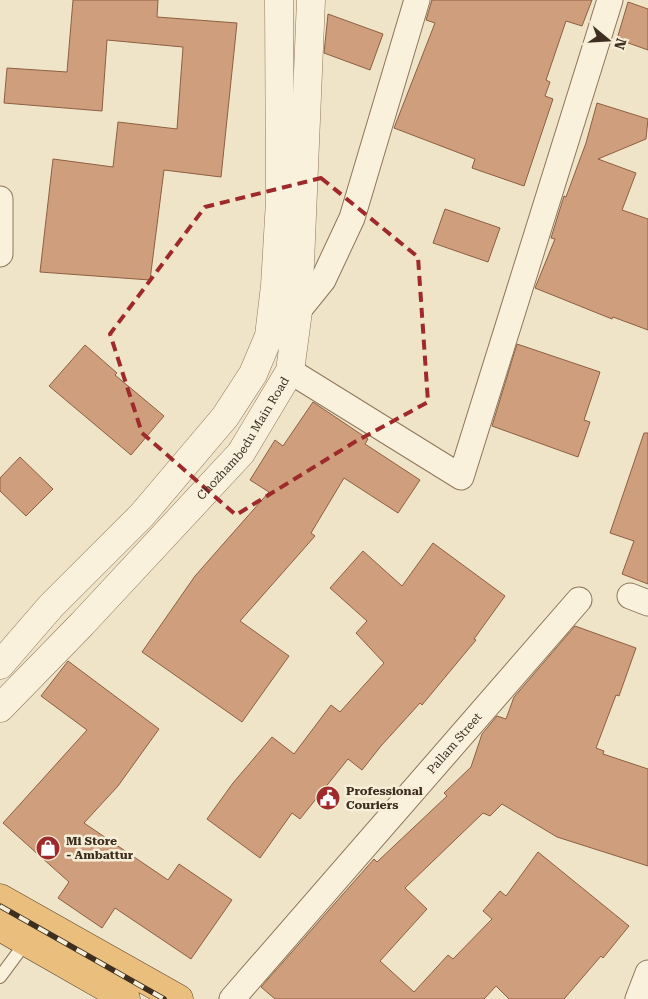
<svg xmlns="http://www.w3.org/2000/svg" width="648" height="999" viewBox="0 0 648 999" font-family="'Roboto Serif',serif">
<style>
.building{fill:#cf9f7d;stroke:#8d5f41}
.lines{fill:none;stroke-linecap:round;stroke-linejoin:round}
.service-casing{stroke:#8d765c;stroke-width:14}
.minor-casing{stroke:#8d765c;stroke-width:27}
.tertiary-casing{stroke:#8d765c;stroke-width:29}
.trunk-casing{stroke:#5b4430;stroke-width:29}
.service{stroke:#faf1dc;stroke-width:12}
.minor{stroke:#faf1dc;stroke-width:25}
.tertiary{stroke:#faf1dc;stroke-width:28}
.trunk{stroke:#eabe7c;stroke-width:28}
.rail-casing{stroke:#3d2e20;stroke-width:5.5}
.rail{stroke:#f7eed8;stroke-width:4;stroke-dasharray:11;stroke-linecap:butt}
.marked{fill:none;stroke:#9e2a2b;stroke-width:4;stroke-dasharray:10 6;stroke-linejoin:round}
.labels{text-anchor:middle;stroke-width:5;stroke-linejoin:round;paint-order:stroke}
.street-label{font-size:12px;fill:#3d2e20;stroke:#f7eed8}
.poi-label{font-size:12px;font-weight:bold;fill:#3d2e20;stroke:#f7eed8;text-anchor:start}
</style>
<rect width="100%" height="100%" fill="#f0e4c8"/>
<!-- building -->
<path class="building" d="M 73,0 L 158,0 L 157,17 L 237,23 L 221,177 L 164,170 L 150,280 L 40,272 L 53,159 L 113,167 L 118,122 L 177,129 L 183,47 L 107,40 L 102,111 L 4,103 L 7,68 L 67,72 Z
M 432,0 L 592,0 L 582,26 L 566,21 L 546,80 L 550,82 L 545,96 L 553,99 L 524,186 L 472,168 L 475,159 L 394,128 L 435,23 L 426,20 Z
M 628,2 L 648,9 L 648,50 L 617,39 Z
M 328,14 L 383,34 L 370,70 L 324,53 Z
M 597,103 L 648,119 L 646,139 L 598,159 L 636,173 L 622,210 L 648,219 L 648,330 L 613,317 L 612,319 L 535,288 L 555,239 L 551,238 L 564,196 L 566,197 L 586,143 Z
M 445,209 L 500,228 L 488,262 L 433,243 Z
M 517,344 L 600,372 L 584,420 L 590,422 L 578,457 L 492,426 Z
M 85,345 L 117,373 L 115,375 L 164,416 L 131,455 L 49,386 Z
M 313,402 L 368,439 L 365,444 L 420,480 L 398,513 L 344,478 L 311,533 L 315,536 L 240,621 L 289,656 L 242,722 L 142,652 L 195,576 L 269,492 L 250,480 L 275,440 L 283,446 Z
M 644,433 L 648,433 L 648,584 L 622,574 L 634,541 L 610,533 Z
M 20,457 L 53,489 L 26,516 L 0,491 L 0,478 Z
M 433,543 L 505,596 L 474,639 L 476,640 L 422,705 L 420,703 L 381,746 L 362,770 L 348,759 L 300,819 L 292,813 L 260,858 L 207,819 L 233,783 L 272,737 L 294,754 L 331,705 L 340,712 L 384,663 L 356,633 L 367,621 L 330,588 L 363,551 L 402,586 Z
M 575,626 L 636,648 L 619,696 L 616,695 L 596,748 L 604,751 L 603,754 L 648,769 L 648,866 L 557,837 L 502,804 L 490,816 L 483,813 L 405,888 L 427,909 L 380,961 L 414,992 L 448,955 L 453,959 L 492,919 L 483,911 L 500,891 L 506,896 L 538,852 L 629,926 L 603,958 L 601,956 L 564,999 L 509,999 L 496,986 L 484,999 L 275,999 L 261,987 L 374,859 L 377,862 L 447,796 L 444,793 L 471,767 L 482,734 L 497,716 L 506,719 L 514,697 Z
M 68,661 L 159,729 L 118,786 L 84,823 L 168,880 L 179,864 L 232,900 L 191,959 L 115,908 L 102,928 L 58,898 L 69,882 L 3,823 L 87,730 L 41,696 Z"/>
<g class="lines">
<defs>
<path id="service" d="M 0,977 L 26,942"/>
<g id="minor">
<path d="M 0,199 L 0,254"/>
<path d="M 298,311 L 323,280 L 352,218 L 417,0"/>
<path d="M 290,371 L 461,477 L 610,0"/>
<path d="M 630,596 L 648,603"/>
<path id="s1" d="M 232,999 L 579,600"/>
<path d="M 638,999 L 648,973"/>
</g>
<g id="tertiary">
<path d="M 0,665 L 51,606 L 142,515 L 225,417 L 253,374 L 269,336 L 275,286 L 280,201 L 279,0"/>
<path id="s2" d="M 0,708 L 82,624 L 241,453 L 290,371 L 298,311 L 311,0"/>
</g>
<path id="trunk" d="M 0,898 L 179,999
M 0,927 L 126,999"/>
</defs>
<!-- service casing -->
<use href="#service" class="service-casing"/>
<!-- minor casing -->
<use href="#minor" class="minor-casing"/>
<!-- tertiary casing -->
<use href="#tertiary" class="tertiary-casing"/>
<!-- trunk casing -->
<use href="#trunk" class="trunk-casing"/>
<!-- service -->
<use href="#service" class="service"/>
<!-- minor -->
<use href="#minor" class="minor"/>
<!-- tertiary -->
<use href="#tertiary" class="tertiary"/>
<!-- trunk -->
<use href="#trunk" class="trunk"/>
<defs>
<path id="rail" d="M 0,906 L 164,999"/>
</defs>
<!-- rail casing -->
<use href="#rail" class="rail-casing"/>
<!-- rail -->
<use href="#rail" class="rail"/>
</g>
<!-- marked area -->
<path class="marked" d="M 321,178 L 418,257 L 428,402 L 353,443 L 236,515 L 142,433 L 110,334 L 205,207 Z"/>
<!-- icons -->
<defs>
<symbol id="civic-disc" viewBox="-11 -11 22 22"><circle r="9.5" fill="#9e2a2b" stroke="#f7eed8"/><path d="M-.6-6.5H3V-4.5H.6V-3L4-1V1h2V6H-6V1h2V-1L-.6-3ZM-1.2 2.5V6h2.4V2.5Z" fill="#fff"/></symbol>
<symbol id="shop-disc" viewBox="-11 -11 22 22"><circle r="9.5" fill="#9e2a2b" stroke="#f7eed8"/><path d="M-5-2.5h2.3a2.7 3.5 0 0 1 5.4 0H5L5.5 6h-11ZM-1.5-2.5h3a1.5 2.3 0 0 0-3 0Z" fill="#fff"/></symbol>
</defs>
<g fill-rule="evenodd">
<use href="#civic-disc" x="314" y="784" width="28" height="28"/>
<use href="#shop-disc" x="34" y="834" width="28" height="28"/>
</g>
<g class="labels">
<!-- street labels -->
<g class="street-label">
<text dy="4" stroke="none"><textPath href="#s2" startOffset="364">Chozhambedu Main Road</textPath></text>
<text dy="4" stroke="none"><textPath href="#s1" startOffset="339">Pallam Street</textPath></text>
</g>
<!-- poi labels -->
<g class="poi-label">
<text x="346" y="795">Professional<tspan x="346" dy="14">Couriers</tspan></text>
<text x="66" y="845">Mi Store<tspan x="66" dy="14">- Ambattur</tspan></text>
</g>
</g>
<!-- north arrow -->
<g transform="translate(608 40) rotate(108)" stroke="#f7eed8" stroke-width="4" paint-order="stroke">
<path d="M0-4L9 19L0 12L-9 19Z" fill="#3d2e20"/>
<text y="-8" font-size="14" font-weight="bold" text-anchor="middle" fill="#3d2e20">N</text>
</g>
</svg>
